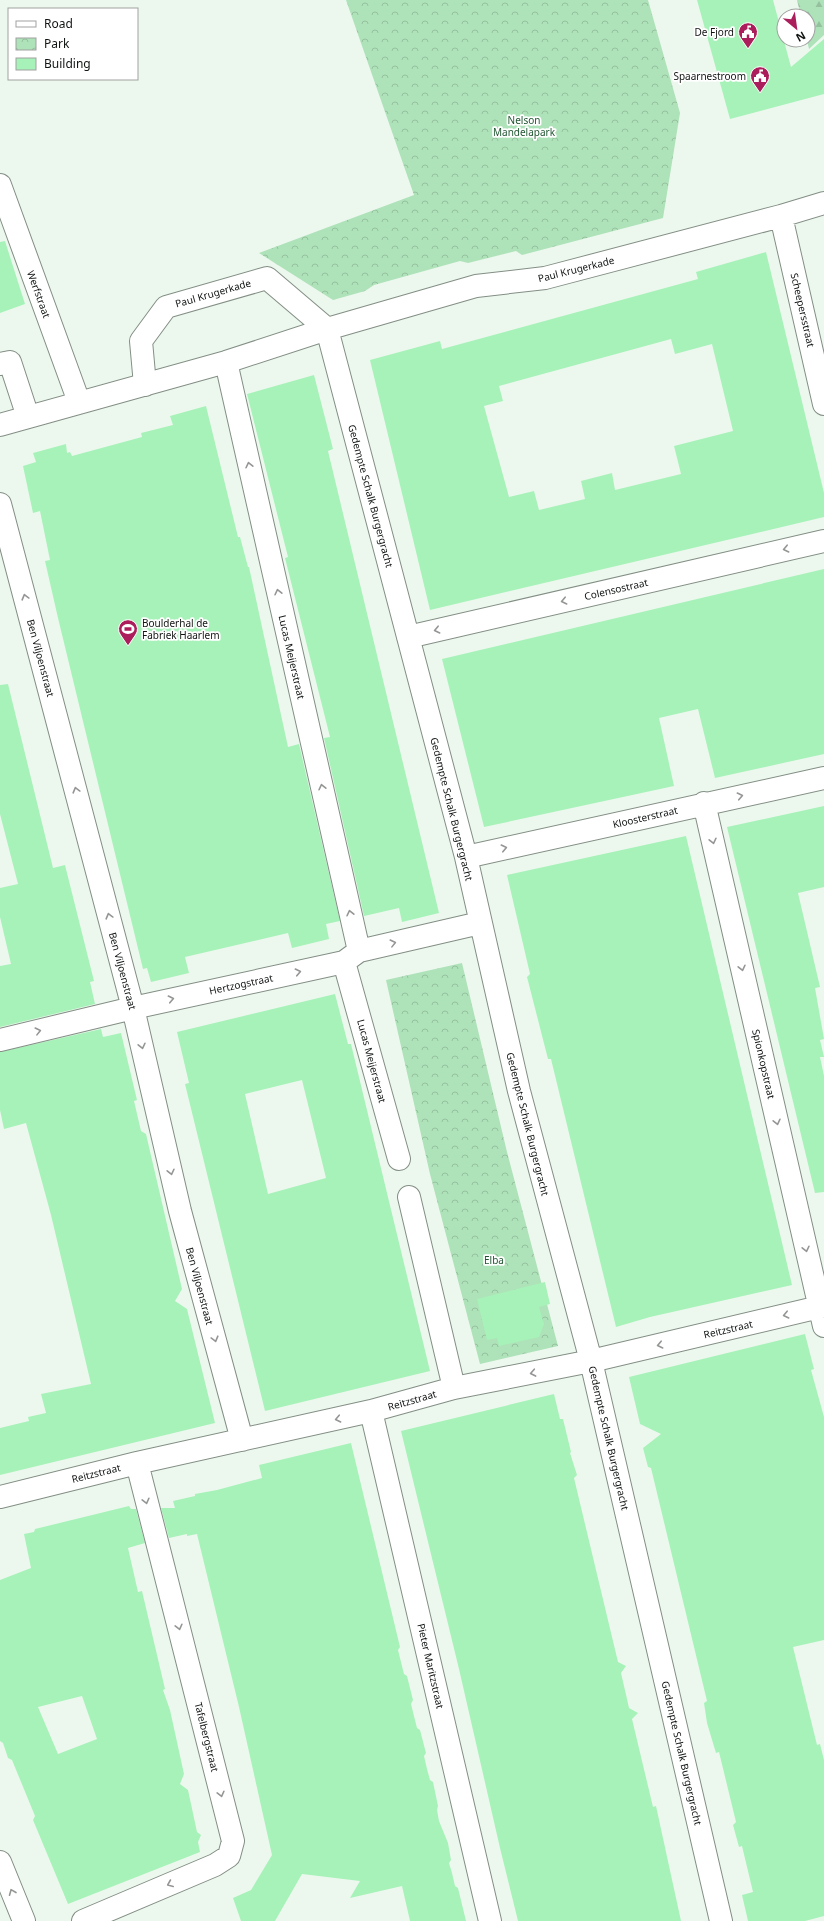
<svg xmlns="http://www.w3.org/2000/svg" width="824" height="1921" viewBox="0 0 824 1921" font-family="'Noto Sans',sans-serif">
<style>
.forest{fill:url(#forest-firs)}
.park{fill:url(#park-crowns)}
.building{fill:#a7f2b9;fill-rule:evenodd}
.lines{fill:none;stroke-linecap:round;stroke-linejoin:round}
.minor-casing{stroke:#838e85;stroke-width:24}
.secondary-casing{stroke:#838e85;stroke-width:24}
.minor{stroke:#fff;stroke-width:22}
.secondary{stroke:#fff;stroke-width:22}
.oneway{stroke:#949694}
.labels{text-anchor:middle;stroke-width:3.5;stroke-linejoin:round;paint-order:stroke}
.poi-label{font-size:10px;fill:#111512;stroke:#fff;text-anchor:end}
.park-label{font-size:10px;fill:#205531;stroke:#fff}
.street-label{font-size:10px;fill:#111512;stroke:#fff}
</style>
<defs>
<pattern id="forest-firs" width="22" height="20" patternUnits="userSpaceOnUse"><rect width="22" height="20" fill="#aee2b9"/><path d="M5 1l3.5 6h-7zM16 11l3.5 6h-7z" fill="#95c19e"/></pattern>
<pattern id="park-crowns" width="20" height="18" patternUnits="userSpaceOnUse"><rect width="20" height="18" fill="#aee2b9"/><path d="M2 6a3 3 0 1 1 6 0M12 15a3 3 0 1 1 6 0" fill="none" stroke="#95c19e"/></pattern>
</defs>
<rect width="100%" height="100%" fill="#ecf8ee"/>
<!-- forest -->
<path class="forest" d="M 797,0 L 824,0 L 824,35 L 809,49 L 807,40 L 808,40 L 808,16 L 801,16 Z"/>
<!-- park -->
<path class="park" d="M 346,0 L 648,0 L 680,113 L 663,218 L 522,255 L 516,251 L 468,263 L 460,261 L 374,285 L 365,291 L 333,300 L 259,253 L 414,195 Z
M 462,963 L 507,1152 L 558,1346 L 480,1364 L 430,1174 L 386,980 Z"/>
<!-- building -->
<path class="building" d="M 697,0 L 773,0 L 791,67 L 824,39 L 824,94 L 730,119 Z
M 5,241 L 25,304 L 0,313 L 0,242 Z
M 766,252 L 824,493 L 824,517 L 430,610 L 370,360 L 440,341 L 442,349 L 698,279 L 696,272 ZM 671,339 L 675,354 L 712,344 L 733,431 L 674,446 L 681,474 L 615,490 L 612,473 L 581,481 L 585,499 L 539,510 L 534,491 L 509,497 L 484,406 L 503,401 L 499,386 Z
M 314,375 L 333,449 L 328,451 L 439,913 L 402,922 L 399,908 L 364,916 L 324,738 L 330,737 L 285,558 L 288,557 L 247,394 Z
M 206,406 L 238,537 L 240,537 L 248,567 L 249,567 L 288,747 L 299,744 L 340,921 L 326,924 L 329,939 L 292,948 L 288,933 L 185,957 L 189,973 L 151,982 L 147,968 L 143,969 L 58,618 L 45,561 L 50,560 L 40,511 L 33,513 L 23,466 L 36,462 L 33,453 L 66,444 L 67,453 L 70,452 L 72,456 L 142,437 L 141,433 L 173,425 L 170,416 Z
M 824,569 L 824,754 L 715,778 L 698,709 L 659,718 L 674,786 L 484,827 L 442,659 Z
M 8,684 L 53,868 L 65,865 L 94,981 L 90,982 L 95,1004 L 0,1027 L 0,966 L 11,964 L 0,917 L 0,888 L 18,884 L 0,814 L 0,685 Z
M 824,806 L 824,887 L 798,893 L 820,987 L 815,988 L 824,1039 L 820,1040 L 824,1057 L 820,1057 L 824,1076 L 824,1192 L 815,1193 L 727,827 Z
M 686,836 L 792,1285 L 650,1317 L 616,1327 L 551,1059 L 548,1059 L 527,977 L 530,974 L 507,875 Z
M 335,994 L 348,1044 L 351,1044 L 430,1371 L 265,1411 L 185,1084 L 189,1083 L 177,1032 ZM 302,1080 L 326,1178 L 268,1194 L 245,1094 Z
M 101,1029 L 103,1037 L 121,1033 L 137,1100 L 134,1101 L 141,1131 L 146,1134 L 182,1289 L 175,1301 L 187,1309 L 215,1423 L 0,1475 L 0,1428 L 29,1421 L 28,1417 L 46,1413 L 41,1394 L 91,1384 L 51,1215 L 26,1123 L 4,1129 L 0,1110 L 0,1052 Z
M 545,1282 L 550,1304 L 539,1307 L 544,1324 L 539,1337 L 499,1346 L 497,1338 L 487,1340 L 477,1299 Z
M 805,1334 L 814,1369 L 811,1370 L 824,1417 L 824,1640 L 793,1647 L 817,1745 L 820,1744 L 824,1760 L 824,1916 L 805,1921 L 748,1921 L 742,1895 L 753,1892 L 742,1846 L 739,1847 L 733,1825 L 736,1822 L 719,1752 L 716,1753 L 707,1723 L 704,1703 L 707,1701 L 651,1468 L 648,1467 L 643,1448 L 661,1434 L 640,1424 L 629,1377 Z
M 554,1394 L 560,1419 L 563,1419 L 571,1452 L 570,1453 L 577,1475 L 574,1478 L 618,1662 L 626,1666 L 621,1673 L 627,1699 L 629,1708 L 638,1713 L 632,1719 L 653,1807 L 656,1806 L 681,1921 L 518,1921 L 500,1848 L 459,1669 L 401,1431 Z
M 351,1443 L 400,1647 L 398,1650 L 404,1674 L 407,1676 L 413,1700 L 411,1704 L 417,1728 L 420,1730 L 426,1753 L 424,1756 L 427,1769 L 430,1780 L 433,1782 L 438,1806 L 437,1810 L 439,1821 L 448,1843 L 451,1860 L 449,1863 L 452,1873 L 455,1886 L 458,1888 L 466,1921 L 410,1921 L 402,1886 L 350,1898 L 360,1881 L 302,1874 L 275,1921 L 241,1921 L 233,1898 L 251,1890 L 272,1855 L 239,1707 L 197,1534 L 187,1536 L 187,1534 L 169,1538 L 161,1508 L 175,1508 L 173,1501 L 195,1496 L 195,1494 L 217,1490 L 262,1478 L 259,1465 Z
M 129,1506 L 131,1509 L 136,1509 L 145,1543 L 128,1548 L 138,1592 L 142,1591 L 165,1689 L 163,1690 L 170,1710 L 184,1774 L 180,1784 L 188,1790 L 197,1832 L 201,1835 L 198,1842 L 200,1852 L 68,1904 L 33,1820 L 35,1816 L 12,1760 L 8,1758 L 3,1743 L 0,1741 L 0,1580 L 31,1568 L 24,1534 L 34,1532 L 35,1529 ZM 82,1696 L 97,1739 L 58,1754 L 38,1707 Z"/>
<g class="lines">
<defs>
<path id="minor" d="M 0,185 L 79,402
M 781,216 L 824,404
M 226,362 L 359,951
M 0,364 L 10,362 L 28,417
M 145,385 L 141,341 L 166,307 L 267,278 L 327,329 L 466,857 L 519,1091 L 591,1361 L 721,1921
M 0,425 L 226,362 L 327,329 L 476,286 L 545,278 L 781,216 L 824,203
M 0,504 L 133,1008 L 180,1211 L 242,1440
M 408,637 L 824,541
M 704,803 L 824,1326
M 466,857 L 824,778
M 344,962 L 399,1159
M 0,1040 L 133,1008 L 344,962 L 359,951 L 480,923
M 409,1197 L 454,1388
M 371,1411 L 490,1921
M 0,1497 L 137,1463 L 371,1411 L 454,1388 L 591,1361 L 824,1306
M 83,1921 L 215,1865 L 229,1856 L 233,1841 L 137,1463"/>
<path id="secondary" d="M 0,1862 L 24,1921"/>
</defs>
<!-- minor casing -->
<use href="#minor" class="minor-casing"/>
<!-- secondary casing -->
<use href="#secondary" class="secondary-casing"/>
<!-- minor -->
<use href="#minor" class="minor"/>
<!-- secondary -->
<use href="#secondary" class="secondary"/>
</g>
<!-- one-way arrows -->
<defs><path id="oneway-chevron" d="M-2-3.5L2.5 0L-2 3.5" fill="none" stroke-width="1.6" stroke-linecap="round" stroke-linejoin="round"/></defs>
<g class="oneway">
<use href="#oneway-chevron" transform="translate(249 465) rotate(-103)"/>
<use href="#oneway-chevron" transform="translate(786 549) rotate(167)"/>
<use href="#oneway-chevron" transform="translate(278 592) rotate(-103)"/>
<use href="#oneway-chevron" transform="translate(25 597) rotate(-105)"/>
<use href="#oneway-chevron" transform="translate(564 601) rotate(167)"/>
<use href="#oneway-chevron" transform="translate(437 630) rotate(167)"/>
<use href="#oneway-chevron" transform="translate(322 787) rotate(-103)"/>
<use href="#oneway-chevron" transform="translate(76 790) rotate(-105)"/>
<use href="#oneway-chevron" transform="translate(740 796) rotate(-12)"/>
<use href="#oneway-chevron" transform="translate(713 841) rotate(77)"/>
<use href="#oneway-chevron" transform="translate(504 848) rotate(-13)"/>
<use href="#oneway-chevron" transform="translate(350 913) rotate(-103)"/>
<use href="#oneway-chevron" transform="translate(109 916) rotate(-105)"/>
<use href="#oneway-chevron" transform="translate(393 943) rotate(-14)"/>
<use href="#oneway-chevron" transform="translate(742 968) rotate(77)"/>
<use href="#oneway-chevron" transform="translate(298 972) rotate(-12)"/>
<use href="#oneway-chevron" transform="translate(171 999) rotate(-12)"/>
<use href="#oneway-chevron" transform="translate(38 1031) rotate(-14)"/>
<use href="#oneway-chevron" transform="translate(142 1046) rotate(77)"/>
<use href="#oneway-chevron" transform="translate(777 1122) rotate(77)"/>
<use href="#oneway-chevron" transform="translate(171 1172) rotate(77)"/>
<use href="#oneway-chevron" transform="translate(806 1249) rotate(77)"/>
<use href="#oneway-chevron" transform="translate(786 1315) rotate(167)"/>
<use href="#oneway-chevron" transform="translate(215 1339) rotate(75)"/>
<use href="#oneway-chevron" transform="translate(660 1345) rotate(167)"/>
<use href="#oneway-chevron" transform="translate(533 1373) rotate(169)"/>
<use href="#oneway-chevron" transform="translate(338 1419) rotate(168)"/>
<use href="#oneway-chevron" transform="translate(146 1501) rotate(76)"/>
<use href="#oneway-chevron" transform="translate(179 1627) rotate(76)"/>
<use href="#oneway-chevron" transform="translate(221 1794) rotate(76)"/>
<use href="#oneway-chevron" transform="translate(170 1884) rotate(157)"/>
<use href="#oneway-chevron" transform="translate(12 1892) rotate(-112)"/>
</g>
<!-- icons -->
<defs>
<symbol id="civic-pin" viewBox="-11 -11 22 30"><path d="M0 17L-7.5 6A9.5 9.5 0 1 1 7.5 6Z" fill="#ab1e5b" stroke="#fff"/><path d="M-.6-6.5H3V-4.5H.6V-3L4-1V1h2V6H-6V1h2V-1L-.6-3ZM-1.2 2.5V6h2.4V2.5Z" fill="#fff"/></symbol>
<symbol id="stadium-pin" viewBox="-11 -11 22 30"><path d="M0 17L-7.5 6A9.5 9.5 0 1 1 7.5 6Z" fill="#ab1e5b" stroke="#fff"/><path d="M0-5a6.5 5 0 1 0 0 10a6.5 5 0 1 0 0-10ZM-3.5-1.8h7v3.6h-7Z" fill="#fff"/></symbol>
</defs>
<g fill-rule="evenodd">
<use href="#civic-pin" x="737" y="21" width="22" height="30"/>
<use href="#civic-pin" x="749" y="65" width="22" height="30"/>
<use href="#stadium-pin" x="117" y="618" width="22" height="30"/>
</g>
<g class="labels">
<!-- poi labels -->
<g class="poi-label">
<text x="734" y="36">De Fjord</text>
<text x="746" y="80">Spaarnestroom</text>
<text x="142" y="627" text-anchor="start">Boulderhal de<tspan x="142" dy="12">Fabriek Haarlem</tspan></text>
</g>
<!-- park labels -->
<g class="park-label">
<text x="524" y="124">Nelson<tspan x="524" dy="12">Mandelapark</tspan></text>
<text x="494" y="1264">Elba</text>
</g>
<!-- street labels -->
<g class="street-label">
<text transform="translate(576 269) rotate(-14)" y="4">Paul Krugerkade</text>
<text transform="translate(213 293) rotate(-16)" y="4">Paul Krugerkade</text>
<text transform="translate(39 294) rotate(70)" y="4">Werfstraat</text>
<text transform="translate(803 310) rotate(77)" y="4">Scheepersstraat</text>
<text transform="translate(371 496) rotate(75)" y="4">Gedempte Schalk Burgergracht</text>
<text transform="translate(616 589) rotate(-13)" y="4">Colensostraat</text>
<text transform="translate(292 657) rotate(77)" y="4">Lucas Meijerstraat</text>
<text transform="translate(41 658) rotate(75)" y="4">Ben Viljoenstraat</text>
<text transform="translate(452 809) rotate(76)" y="4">Gedempte Schalk Burgergracht</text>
<text transform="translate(645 817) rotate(-13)" y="4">Kloosterstraat</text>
<text transform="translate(123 971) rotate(75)" y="4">Ben Viljoenstraat</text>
<text transform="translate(241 984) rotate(-12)" y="4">Hertzogstraat</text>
<text transform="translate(372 1061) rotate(75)" y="4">Lucas Meijerstraat</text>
<text transform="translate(764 1064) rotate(77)" y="4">Spionkopstraat</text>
<text transform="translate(528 1124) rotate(76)" y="4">Gedempte Schalk Burgergracht</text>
<text transform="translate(200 1286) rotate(75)" y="4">Ben Viljoenstraat</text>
<text transform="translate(728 1329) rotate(-13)" y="4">Reitzstraat</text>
<text transform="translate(412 1400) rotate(-16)" y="4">Reitzstraat</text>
<text transform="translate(609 1438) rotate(77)" y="4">Gedempte Schalk Burgergracht</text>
<text transform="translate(96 1473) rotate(-14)" y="4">Reitzstraat</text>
<text transform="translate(431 1666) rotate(77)" y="4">Pieter Maritzstraat</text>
<text transform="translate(207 1737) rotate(76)" y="4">Tafelbergstraat</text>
<text transform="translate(682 1753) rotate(77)" y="4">Gedempte Schalk Burgergracht</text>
</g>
</g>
<!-- legend -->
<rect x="8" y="8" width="130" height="72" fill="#ffffff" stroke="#a0a1a0"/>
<rect x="16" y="21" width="20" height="6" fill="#ffffff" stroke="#a0a1a0"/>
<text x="44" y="28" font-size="12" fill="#111512">Road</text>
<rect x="16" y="38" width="20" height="12" fill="url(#park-crowns)" stroke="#a0a1a0"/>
<text x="44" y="48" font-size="12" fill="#111512">Park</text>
<rect x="16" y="58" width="20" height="12" fill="#a7f2b9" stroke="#a0a1a0"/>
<text x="44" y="68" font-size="12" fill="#111512">Building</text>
<!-- north arrow -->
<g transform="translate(796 28) rotate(151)"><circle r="19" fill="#ffffff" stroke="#a0a1a0"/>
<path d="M0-3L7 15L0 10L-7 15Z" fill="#ab1e5b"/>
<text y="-6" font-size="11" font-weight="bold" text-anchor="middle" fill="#111512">N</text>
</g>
</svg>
